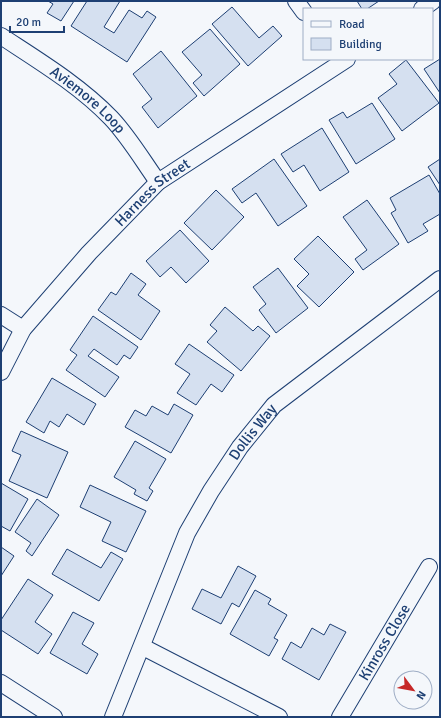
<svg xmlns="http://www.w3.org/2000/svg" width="441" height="718" viewBox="0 0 441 718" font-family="Signika,sans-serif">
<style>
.building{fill:#d5e0f0;stroke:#1d3f73}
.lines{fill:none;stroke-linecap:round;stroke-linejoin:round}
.minor-casing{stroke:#1d3f73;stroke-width:18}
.minor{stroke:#f4f7fb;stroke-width:16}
.labels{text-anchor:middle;stroke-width:3;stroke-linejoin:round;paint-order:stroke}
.street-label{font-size:15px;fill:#1d3f73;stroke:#f4f7fb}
</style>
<rect width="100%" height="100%" fill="#f4f7fb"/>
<!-- building -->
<path class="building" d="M 48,1 L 74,1 L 61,21 L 47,13 L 53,4 Z
M 87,1 L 120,1 L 104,27 L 114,33 L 129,10 L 142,18 L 147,11 L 156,17 L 127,62 L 71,26 Z
M 357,1 L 379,1 L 367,9 L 362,9 Z
M 232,7 L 259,38 L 273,26 L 282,36 L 248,66 L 212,24 Z
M 210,29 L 240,64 L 204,96 L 193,83 L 202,75 L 182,52 Z
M 161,51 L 197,96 L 158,128 L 142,107 L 152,99 L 133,74 Z
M 440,59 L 440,93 L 424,69 Z
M 406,60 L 439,103 L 402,131 L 378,98 L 397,84 L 389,74 Z
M 372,103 L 395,139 L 356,164 L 329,120 L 343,112 L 347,118 Z
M 322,128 L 349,172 L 320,191 L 304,165 L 293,172 L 281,154 Z
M 274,159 L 307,206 L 278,226 L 256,193 L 242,203 L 232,189 Z
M 440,159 L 440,185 L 428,167 Z
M 429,175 L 440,194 L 440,214 L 423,224 L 428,231 L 408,243 L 391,213 L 396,210 L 390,198 Z
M 216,190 L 244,217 L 212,250 L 184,223 Z
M 367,200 L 399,244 L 363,270 L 355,259 L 367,250 L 343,217 Z
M 180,230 L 209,261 L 186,283 L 171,267 L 160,277 L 146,261 Z
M 318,236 L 354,272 L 319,307 L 297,286 L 309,274 L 294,259 Z
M 278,268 L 308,308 L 276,333 L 259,310 L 266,304 L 253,287 Z
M 131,273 L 146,284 L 138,295 L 160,311 L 141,340 L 98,310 L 111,292 L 116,295 Z
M 225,307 L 253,331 L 258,326 L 270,336 L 241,371 L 207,342 L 217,331 L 210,325 Z
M 93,316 L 138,347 L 130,359 L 124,355 L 117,365 L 94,349 L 88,356 L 119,377 L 105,397 L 66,370 L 77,355 L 70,350 Z
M 189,344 L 234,375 L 222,392 L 211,384 L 196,405 L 177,393 L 190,374 L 175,364 Z
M 52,378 L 96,404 L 84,425 L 67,414 L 59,427 L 50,421 L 44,433 L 26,422 Z
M 174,404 L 193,415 L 171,453 L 125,427 L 135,410 L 146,416 L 152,406 L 168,415 Z
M 21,431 L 68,452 L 47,498 L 9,481 L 21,455 L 12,451 Z
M 135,441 L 166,459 L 149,488 L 153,491 L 147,501 L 134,494 L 136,490 L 114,477 Z
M 1,483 L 28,499 L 10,531 L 1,526 Z
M 90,485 L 146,511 L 126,552 L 102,541 L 111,522 L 80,507 Z
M 37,499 L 59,515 L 32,556 L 26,551 L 31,543 L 15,532 Z
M 1,547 L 14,556 L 1,576 Z
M 67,549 L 101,568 L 111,552 L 123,559 L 99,601 L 52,574 Z
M 238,566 L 256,576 L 239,607 L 232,603 L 221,624 L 192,609 L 202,589 L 221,598 Z
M 28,579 L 53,595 L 35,622 L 52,634 L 38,654 L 1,630 L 1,620 Z
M 255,590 L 271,599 L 268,604 L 287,615 L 274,638 L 278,640 L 269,656 L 230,634 Z
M 73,612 L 94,623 L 82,644 L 98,654 L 87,674 L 50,653 Z
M 330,624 L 346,632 L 319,680 L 282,659 L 291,642 L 301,648 L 312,628 L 324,635 Z"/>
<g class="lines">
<defs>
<g id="minor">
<path d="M 296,1 L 304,12"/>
<path d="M 422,9 L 433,1"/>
<path id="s1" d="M 1,36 C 39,61 79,85 111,118 C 129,137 143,161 158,182"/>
<path d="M 1,315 L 23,329"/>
<path id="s2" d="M 1,372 L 23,329 L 89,253 L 158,182 L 347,59"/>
<path d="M 143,647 L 279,717"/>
<path d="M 1,683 L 54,717"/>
<path id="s3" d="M 113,717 L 187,533 L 211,491 L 240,447 L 274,405 L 440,279"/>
<path id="s4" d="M 340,717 L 429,567"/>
</g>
</defs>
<!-- minor casing -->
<use href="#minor" class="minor-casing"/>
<!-- minor -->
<use href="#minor" class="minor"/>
</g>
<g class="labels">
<!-- street labels -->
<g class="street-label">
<text dy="5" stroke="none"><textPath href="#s1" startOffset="108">Aviemore Loop</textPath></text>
<text dy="5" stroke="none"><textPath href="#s2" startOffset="237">Harness Street</textPath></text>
<text dy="5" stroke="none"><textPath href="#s3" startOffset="319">Dollis Way</textPath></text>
<text dy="5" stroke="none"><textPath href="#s4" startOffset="87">Kinross Close</textPath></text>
</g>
</g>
<!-- border -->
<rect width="441" height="718" fill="none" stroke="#1d3f73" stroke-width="4"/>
<!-- legend -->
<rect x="303" y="8" width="130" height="52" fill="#f4f7fb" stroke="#9eadc5"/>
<rect x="311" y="21" width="20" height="6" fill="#f4f7fb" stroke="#9eadc5"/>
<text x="339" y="28" font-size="12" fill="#1d3f73">Road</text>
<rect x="311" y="38" width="20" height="12" fill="#d5e0f0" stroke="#9eadc5"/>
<text x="339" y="48" font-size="12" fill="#1d3f73">Building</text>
<!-- north arrow -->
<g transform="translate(413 690) rotate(122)"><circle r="19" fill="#f4f7fb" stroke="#9eadc5"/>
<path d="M0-3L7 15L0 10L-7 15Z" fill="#c62828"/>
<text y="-6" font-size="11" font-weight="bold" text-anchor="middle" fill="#1d3f73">N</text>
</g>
<!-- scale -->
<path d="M10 26v6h54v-6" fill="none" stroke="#1d3f73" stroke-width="2"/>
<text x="16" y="26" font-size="12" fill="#1d3f73" stroke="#f4f7fb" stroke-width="3" paint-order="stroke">20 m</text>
</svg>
